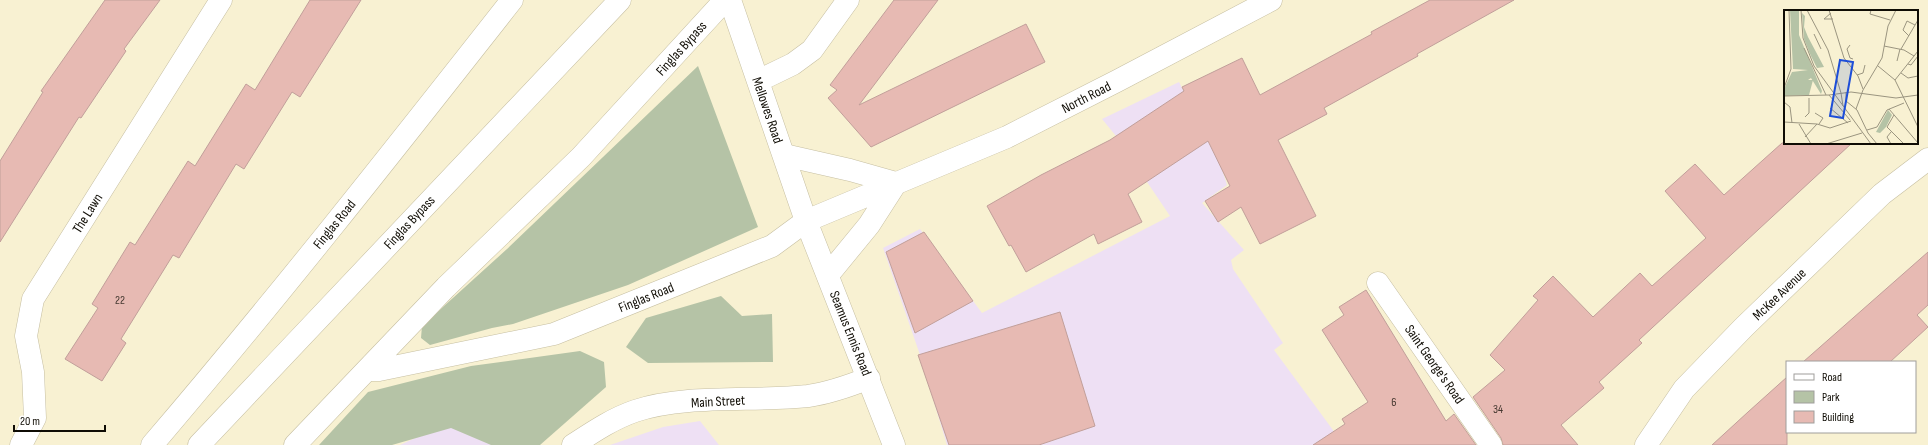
<svg xmlns="http://www.w3.org/2000/svg" width="1928" height="445" viewBox="0 0 1928 445" font-family="'Sofia Sans Condensed',sans-serif">
<style>
.commercial{fill:#eee0f4}
.green{fill:#b5c3a6}
.building{fill:#e7bab3;stroke:#c19f9a}
.lines{fill:none;stroke-linecap:round;stroke-linejoin:round}
.minor-casing{stroke:#c6bfa2;stroke-width:23}
.major-casing{stroke:#c6bfa2;stroke-width:23}
.minor{stroke:#fff;stroke-width:22}
.major{stroke:#fff;stroke-width:22}
.labels{text-anchor:middle;stroke-width:3;stroke-linejoin:round;paint-order:stroke}
.number-label{font-size:12px;fill:#453830}
.street-label{font-size:14px;fill:#0f0c04;stroke:#fff}
.inset-road{fill:none;stroke:#9b9580;stroke-width:1}
.view{fill:#1d4ed8;fill-opacity:0.15;stroke:#1d4ed8;stroke-width:2}
.inset-edge{fill:none;stroke:#0f0c04;stroke-width:2}
</style>
<rect width="100%" height="100%" fill="#f8f1d2"/>
<!-- commercial -->
<path class="commercial" d="M 1179,82 L 1220,163 L 1227,185 L 1202,203 L 1244,250 L 1231,260 L 1233,269 L 1283,343 L 1274,350 L 1344,445 L 947,445 L 919,352 L 883,248 L 920,229 L 982,313 L 1170,216 L 1116,136 L 1102,119 Z
M 700,421 L 719,445 L 610,445 L 663,427 Z
M 450,422 L 500,445 L 400,445 Z"/>
<!-- green -->
<path class="green" d="M 698,66 L 758,227 L 628,285 L 513,324 L 492,328 L 430,345 L 421,338 L 422,326 L 507,249 Z
M 721,296 L 742,316 L 772,314 L 773,362 L 648,363 L 626,347 L 646,318 Z
M 580,351 L 604,362 L 606,387 L 540,445 L 491,445 L 451,428 L 392,445 L 319,445 L 368,392 L 471,366 Z"/>
<!-- building -->
<path class="building" d="M 105,0 L 160,0 L 124,49 L 126,51 L 81,118 L 79,117 L 0,242 L 0,161 L 43,92 L 41,91 Z
M 310,0 L 361,0 L 300,97 L 292,92 L 244,169 L 236,164 L 179,258 L 173,255 L 121,339 L 126,343 L 102,381 L 65,359 L 98,308 L 92,304 L 130,242 L 135,245 L 188,161 L 195,166 L 246,84 L 255,90 Z
M 894,0 L 938,0 L 859,105 L 1026,24 L 1045,62 L 871,147 L 828,98 L 837,90 L 830,85 Z
M 1430,0 L 1514,0 L 1417,54 L 1418,56 L 1324,108 L 1327,114 L 1278,140 L 1316,216 L 1260,244 L 1241,207 L 1218,222 L 1205,201 L 1230,186 L 1208,141 L 1128,194 L 1142,222 L 1098,244 L 1094,234 L 1026,272 L 1011,245 L 1009,246 L 987,206 L 1041,175 L 1110,140 L 1184,91 L 1182,87 L 1242,58 L 1260,95 L 1372,34 L 1371,32 Z
M 1782,143 L 1852,143 L 1639,340 L 1642,343 L 1599,382 L 1604,388 L 1561,425 L 1578,445 L 1503,445 L 1501,438 L 1473,397 L 1505,370 L 1490,355 L 1538,300 L 1533,296 L 1553,276 L 1593,317 L 1640,273 L 1652,286 L 1706,238 L 1665,191 L 1695,164 L 1724,195 Z
M 924,232 L 973,301 L 915,333 L 886,252 Z
M 1928,252 L 1928,305 L 1917,315 L 1928,327 L 1890,362 L 1803,362 Z
M 1366,290 L 1446,421 L 1454,414 L 1476,445 L 1313,445 L 1345,424 L 1342,419 L 1368,402 L 1322,330 L 1344,315 L 1339,307 Z
M 1060,312 L 1095,426 L 1039,445 L 949,445 L 918,355 Z
M 1787,377 L 1787,445 L 1712,445 L 1748,412 Z"/>
<g class="lines">
<defs>
<path id="minor" d="M 784,155 L 850,170 L 896,183 L 869,225 L 828,275
M 806,221 L 1007,137 L 1117,81 L 1271,0
M 1378,283 L 1491,445
M 21,445 L 35,418 L 33,372 L 26,336 L 33,299 L 221,0
M 573,445 C 593,432 612,419 635,411 C 687,394 753,402 808,396 C 829,393 849,386 869,378
M 1646,445 L 1684,389 L 1744,327 L 1882,194 L 1928,159"/>
<path id="major" d="M 730,0 L 806,221 L 894,445
M 758,81 L 793,64 L 812,50 L 848,0
M 367,370 L 379,370 L 554,334 L 772,246 L 806,221
M 152,445 C 276,300 394,150 512,0
M 199,445 L 620,0
M 295,445 L 446,287 L 581,157 L 725,0"/>
</defs>
<!-- minor casing -->
<use href="#minor" class="minor-casing"/>
<!-- major casing -->
<use href="#major" class="major-casing"/>
<!-- minor -->
<use href="#minor" class="minor"/>
<!-- major -->
<use href="#major" class="major"/>
</g>
<g class="labels">
<!-- number labels -->
<g class="number-label">
<text x="120" y="304">22</text>
<text x="1394" y="406">6</text>
<text x="1498" y="413">34</text>
</g>
<!-- street labels -->
<g class="street-label">
<text transform="translate(681 48) rotate(-48)" y="5">Finglas Bypass</text>
<text transform="translate(1086 97) rotate(-27)" y="5">North Road</text>
<text transform="translate(768 110) rotate(71)" y="5">Mellowes Road</text>
<text transform="translate(87 213) rotate(-58)" y="5">The Lawn</text>
<text transform="translate(409 222) rotate(-47)" y="5">Finglas Bypass</text>
<text transform="translate(334 224) rotate(-51)" y="5">Finglas Road</text>
<text transform="translate(1779 294) rotate(-44)" y="5">McKee Avenue</text>
<text transform="translate(646 297) rotate(-22)" y="5">Finglas Road</text>
<text transform="translate(851 333) rotate(68)" y="5">Seamus Ennis Road</text>
<text transform="translate(1435 364) rotate(55)" y="5">Saint George's Road</text>
<text transform="translate(718 401) rotate(-3)" y="5">Main Street</text>
</g>
</g>
<!-- overview -->
<g transform="translate(1784 10)">
<rect width="134" height="134" fill="#f8f1d2"/>
<path d="M 6,0 L 15,0 L 15,25 L 38,81 L 37,84 L 27,68 L 24,70 L 29,70 L 25,85 L 0,86 L 0,79 L 8,62 L 24,60 L 9,59 ZM 18,3 L 21,6 L 20,17 L 24,27 L 40,57 L 33,58 L 26,44 L 20,29 ZM 104,100 L 108,105 L 102,117 L 96,123 L 92,122 Z" fill="#b5c3a6"/>
<path class="inset-road" d="M 17,0 L 19,28 L 30,56 L 87,134M 23,0 L 44,40 L 57,83M 45,0 L 60,48 L 74,66 L 79,79M 87,0 L 86,4 L 106,10M 47,3 L 40,9 L 49,9M 30,24 L 37,39M 125,26 L 119,20 L 123,11 L 131,15M 66,35 L 63,39 L 66,48 L 69,49M 100,36 L 120,40 L 130,46M 20,38 L 42,85M 117,39 L 134,10M 113,51 L 116,39M 124,54 L 127,55 L 134,46M 94,56 L 111,70 L 134,117M 117,63 L 124,68 L 134,66M 73,65 L 79,63 L 81,55M 111,70 L 134,41M 0,78 L 7,59 L 5,0M 62,82 L 62,91 L 73,100 L 84,123 L 93,134M 57,83 L 59,96M 45,85 L 66,110M 0,86 L 45,85 L 67,82 L 112,88 L 134,85M 0,92 L 6,97 L 8,113M 46,98 L 64,113M 72,99 L 79,80 L 98,48 L 104,16 L 112,0M 105,99 L 134,133M 31,103 L 39,108 L 35,114M 110,105 L 103,117 L 120,134M 21,107 L 25,103 L 25,88M 0,112 L 33,114 L 46,118 L 67,111M 15,114 L 27,134M 83,120 L 93,117 L 103,100 L 120,93M 107,122 L 103,127 L 107,134M 21,127 L 33,114M 42,134 L 78,123"/>
<path class="view" d="M 56,50 L 69,52 L 59,108 L 46,106 Z"/>
<rect width="134" height="134" class="inset-edge"/>
</g>
<!-- legend -->
<rect x="1786" y="361" width="130" height="72" fill="#ffffff" stroke="#9f9e9b"/>
<rect x="1794" y="374" width="20" height="6" fill="#ffffff" stroke="#9f9e9b"/>
<text x="1822" y="381" font-size="12" fill="#0f0c04">Road</text>
<rect x="1794" y="391" width="20" height="12" fill="#b5c3a6" stroke="#9f9e9b"/>
<text x="1822" y="401" font-size="12" fill="#0f0c04">Park</text>
<rect x="1794" y="411" width="20" height="12" fill="#e7bab3" stroke="#9f9e9b"/>
<text x="1822" y="421" font-size="12" fill="#0f0c04">Building</text>
<!-- scale -->
<path d="M14 425v6h91v-6" fill="none" stroke="#0f0c04" stroke-width="2"/>
<text x="20" y="425" font-size="12" fill="#0f0c04" stroke="#ffffff" stroke-width="3" paint-order="stroke">20 m</text>
</svg>
